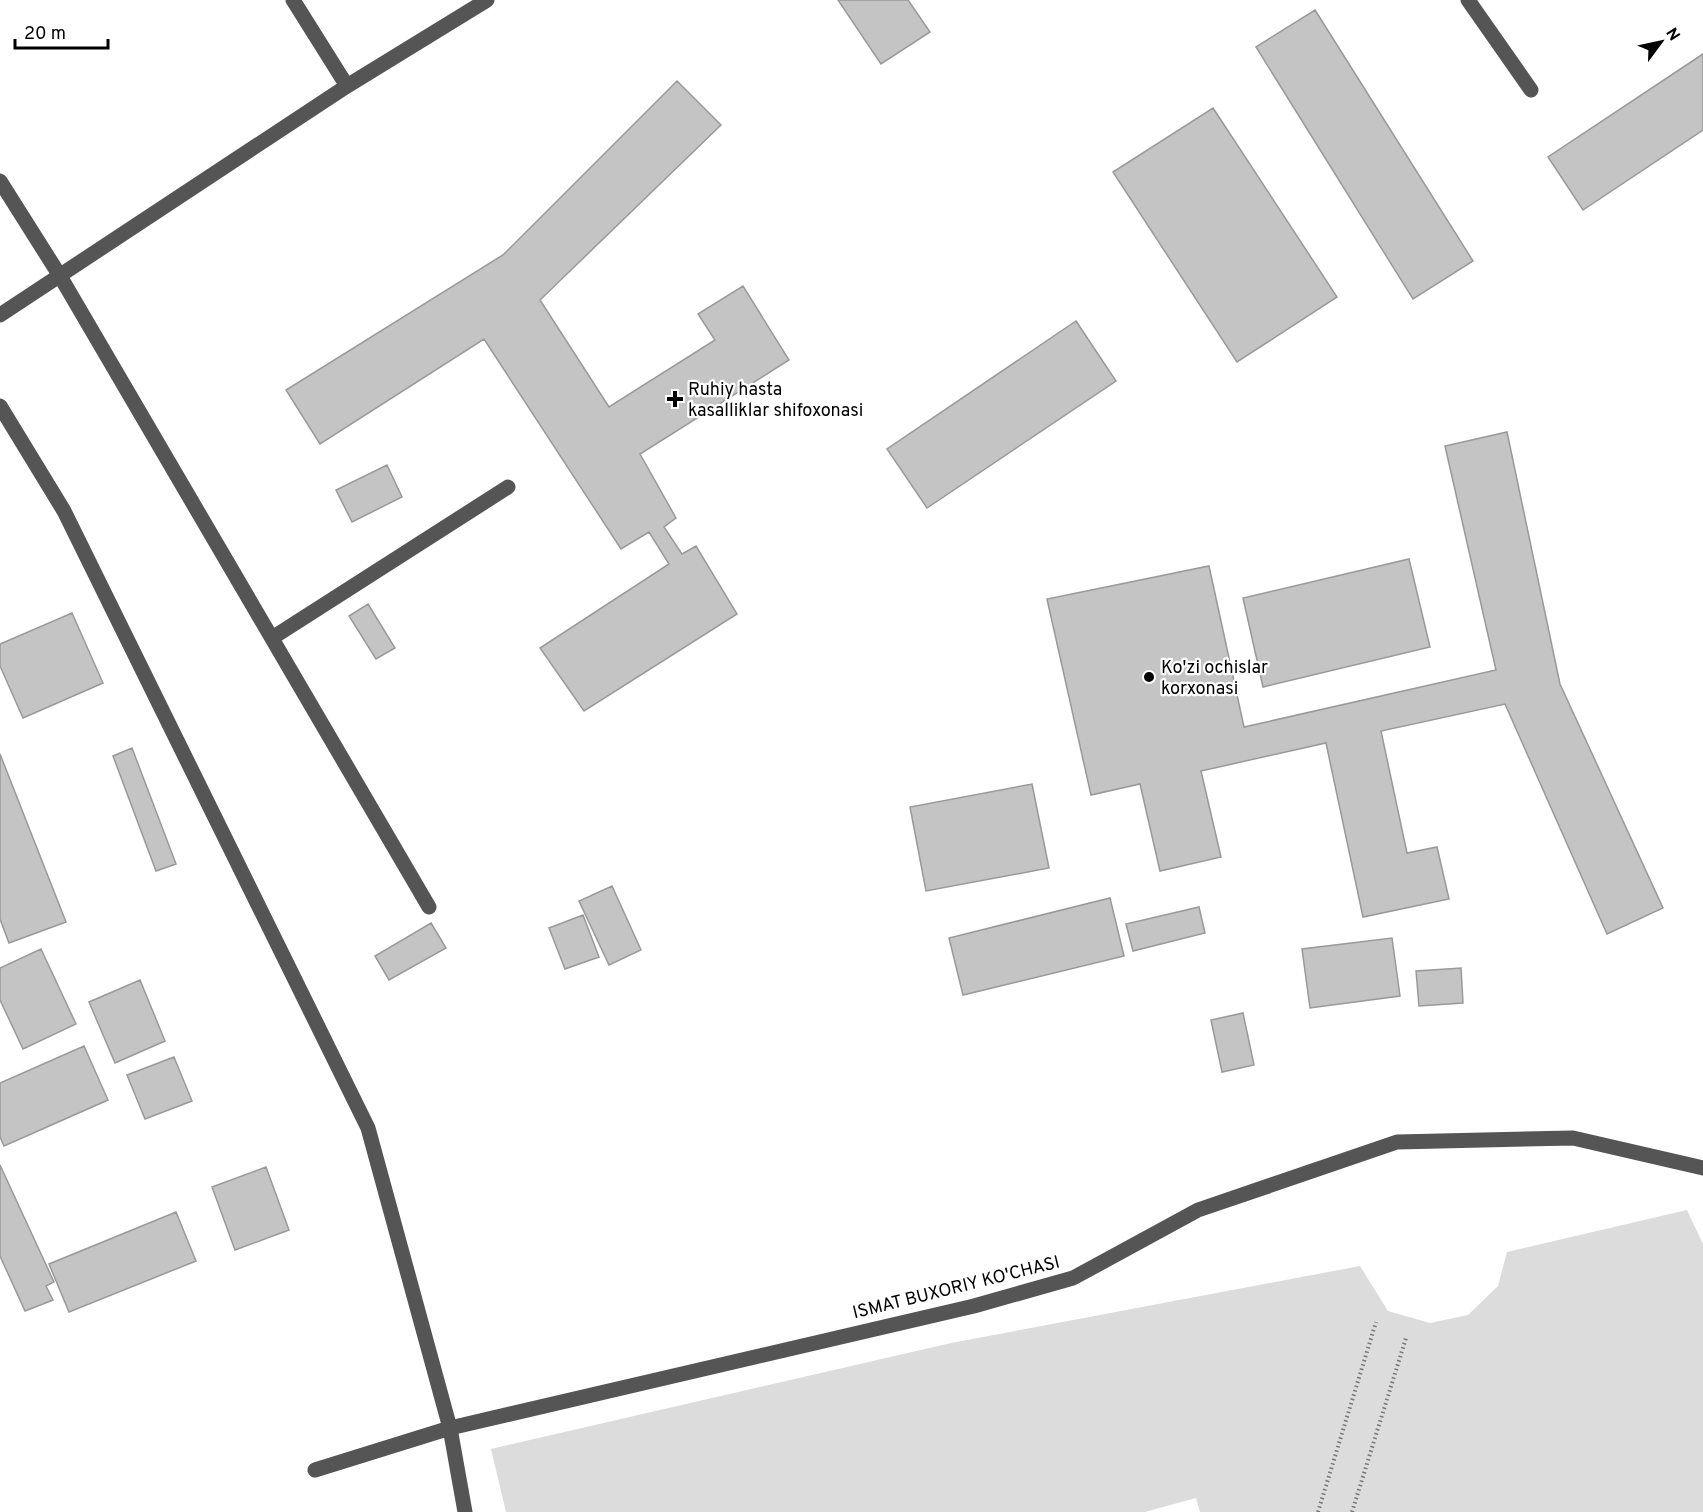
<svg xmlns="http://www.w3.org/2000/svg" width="1703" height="1512" viewBox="0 0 1703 1512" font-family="Overpass,sans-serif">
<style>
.green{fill:#dcdcdc}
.building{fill:#c4c4c4;stroke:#999;stroke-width:1.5}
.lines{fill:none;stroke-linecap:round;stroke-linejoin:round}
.path{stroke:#777;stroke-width:4;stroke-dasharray:1.5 3;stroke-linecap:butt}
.minor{stroke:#555;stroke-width:15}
.poi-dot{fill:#000;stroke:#fff;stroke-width:2}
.labels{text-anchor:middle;stroke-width:4.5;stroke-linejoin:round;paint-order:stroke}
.poi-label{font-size:18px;fill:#000;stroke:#fff;text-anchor:start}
.street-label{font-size:18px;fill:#000;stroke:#fff}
</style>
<rect width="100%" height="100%" fill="#fff"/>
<!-- green -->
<path class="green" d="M 1687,1210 L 1703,1244 L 1703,1512 L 1200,1512 L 1196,1498 L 1145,1512 L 506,1512 L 491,1449 L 951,1343 L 1360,1266 L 1388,1311 L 1430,1323 L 1468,1315 L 1498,1286 L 1507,1252 Z"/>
<!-- building -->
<path class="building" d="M 838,0 L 908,0 L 930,32 L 881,64 Z
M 1315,10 L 1473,261 L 1413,299 L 1256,47 Z
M 1703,54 L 1703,130 L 1583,210 L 1548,157 Z
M 677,81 L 721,125 L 540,300 L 609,407 L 715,340 L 698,314 L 743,286 L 789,360 L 640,454 L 676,518 L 664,527 L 682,554 L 696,546 L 737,614 L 584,711 L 540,648 L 669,564 L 649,532 L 621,549 L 484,339 L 320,444 L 286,390 L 503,255 Z
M 1213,108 L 1337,297 L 1237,362 L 1113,172 Z
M 1076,321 L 1116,381 L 927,508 L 887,449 Z
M 1507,432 L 1560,684 L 1663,908 L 1607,934 L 1505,704 L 1381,731 L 1407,853 L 1437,847 L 1449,899 L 1363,917 L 1326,743 L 1201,771 L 1221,857 L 1160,871 L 1140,784 L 1091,795 L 1047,599 L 1209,566 L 1244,727 L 1496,670 L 1445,446 Z
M 387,465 L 402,497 L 352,522 L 336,490 Z
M 1409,559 L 1430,647 L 1263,687 L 1243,598 Z
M 368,604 L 395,648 L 376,659 L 349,616 Z
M 72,613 L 103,683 L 23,718 L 0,666 L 0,644 Z
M 132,748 L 176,864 L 156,871 L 113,756 Z
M 0,754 L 66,922 L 9,943 L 0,919 Z
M 1032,784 L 1049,868 L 926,891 L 910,807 Z
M 612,886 L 641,950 L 609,965 L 579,901 Z
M 1110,898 L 1124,956 L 963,995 L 949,938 Z
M 1199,907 L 1205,933 L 1133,951 L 1126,924 Z
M 583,915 L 599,957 L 565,969 L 549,928 Z
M 431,923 L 446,948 L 389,980 L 375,956 Z
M 1392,938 L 1400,996 L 1310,1008 L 1302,949 Z
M 41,949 L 76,1024 L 23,1049 L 0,1000 L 0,968 Z
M 1461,968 L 1463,1003 L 1419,1006 L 1416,971 Z
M 140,980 L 165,1041 L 115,1063 L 89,1002 Z
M 1243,1013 L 1254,1065 L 1222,1072 L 1211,1020 Z
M 84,1046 L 108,1100 L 4,1146 L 0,1137 L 0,1083 Z
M 174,1057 L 192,1101 L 145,1119 L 127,1075 Z
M 0,1165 L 54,1282 L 46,1286 L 53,1300 L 25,1311 L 0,1256 Z
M 266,1167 L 289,1230 L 235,1250 L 212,1187 Z
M 176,1212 L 196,1261 L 69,1312 L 49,1264 Z"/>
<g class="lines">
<!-- path -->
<path class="path" d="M 1318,1512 L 1376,1322
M 1352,1512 L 1406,1338"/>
<!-- minor -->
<path class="minor" d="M 293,0 L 347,86
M 1468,0 L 1531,90
M 0,181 L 60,276 L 429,907
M 0,315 L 347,86 L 487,0
M 0,406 L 64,511 L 368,1128 L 450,1428 L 465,1512
M 272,638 L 508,487
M 315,1470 L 450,1428 L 974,1306 L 1073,1278 L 1198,1210 L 1397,1142 L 1573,1138 L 1703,1168"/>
</g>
<!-- markers -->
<g class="poi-dot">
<path d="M672 390h6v6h6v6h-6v6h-6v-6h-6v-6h6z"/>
<circle cx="1149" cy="677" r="6"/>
</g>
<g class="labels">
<!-- poi labels -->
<g class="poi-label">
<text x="688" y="395">Ruhiy hasta<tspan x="688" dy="21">kasalliklar shifoxonasi</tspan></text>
<text x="1161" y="673">Ko'zi ochislar<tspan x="1161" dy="21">korxonasi</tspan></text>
</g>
<!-- street labels -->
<g class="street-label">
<text transform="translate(956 1287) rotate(-14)" y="6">ISMAT BUXORIY KO'CHASI</text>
</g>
</g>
<!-- north arrow -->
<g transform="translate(1661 42) rotate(57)" stroke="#ffffff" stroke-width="4.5" paint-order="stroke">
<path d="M0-4.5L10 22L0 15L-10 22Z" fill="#000000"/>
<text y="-9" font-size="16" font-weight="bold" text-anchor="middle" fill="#000000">N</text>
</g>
<!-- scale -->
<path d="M15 39v9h93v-9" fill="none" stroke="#000000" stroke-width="3"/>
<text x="24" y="39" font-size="18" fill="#000000" stroke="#ffffff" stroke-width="4.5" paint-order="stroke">20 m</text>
</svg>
